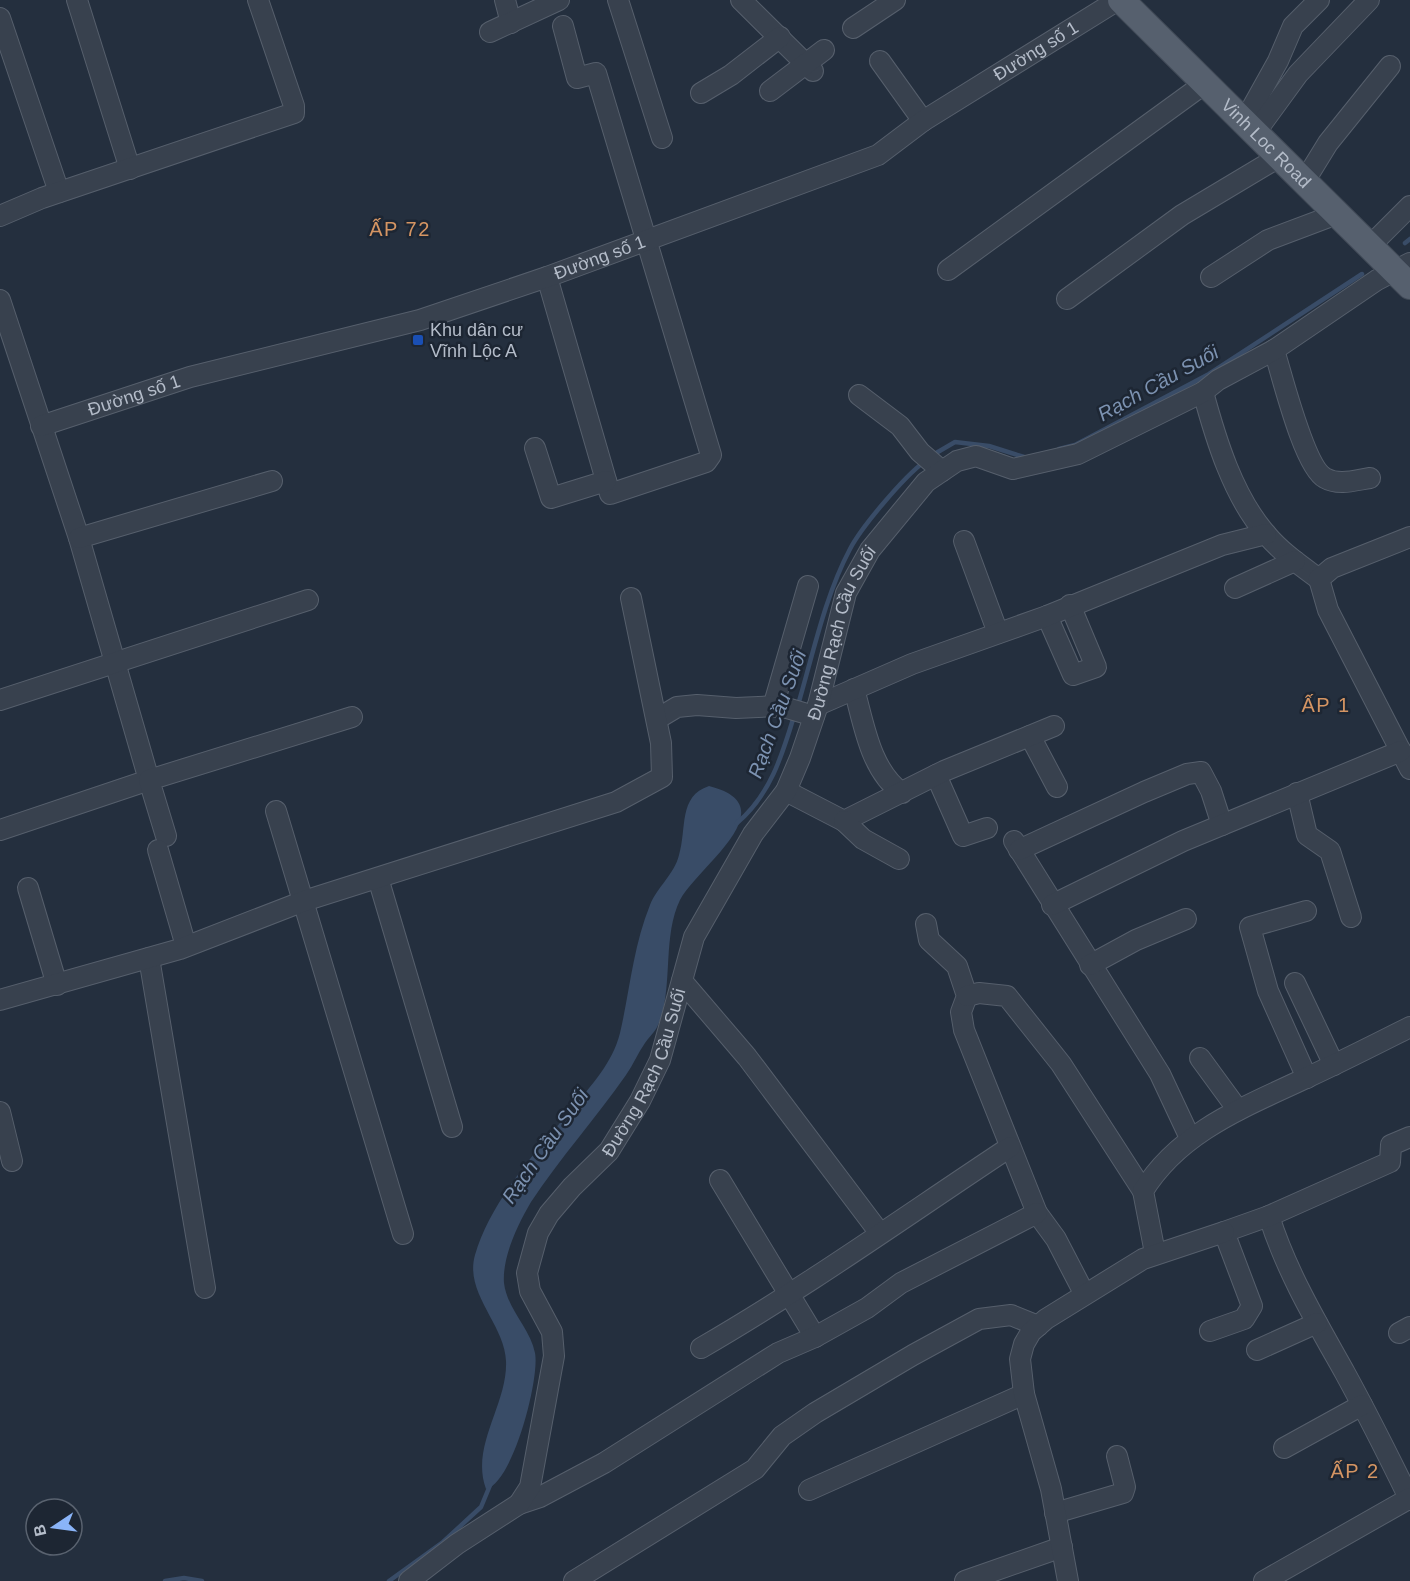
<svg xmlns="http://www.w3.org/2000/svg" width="1410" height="1581" viewBox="0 0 1410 1581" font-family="Helvetica,sans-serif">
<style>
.water{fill:#394c67}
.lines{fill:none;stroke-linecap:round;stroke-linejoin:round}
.stream{stroke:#394c67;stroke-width:4.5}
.minor-casing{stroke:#565f6c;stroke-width:22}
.major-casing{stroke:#414a57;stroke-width:28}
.minor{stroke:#38414e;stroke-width:20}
.major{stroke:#56606e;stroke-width:26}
.transit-dot{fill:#1a4fb4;stroke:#1d2633;stroke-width:2}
.labels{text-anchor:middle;stroke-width:5;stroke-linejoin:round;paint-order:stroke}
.street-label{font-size:18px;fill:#b4bcc9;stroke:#1d2633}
.poi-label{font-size:18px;fill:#b4bcc9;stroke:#1d2633;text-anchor:start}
.neighbourhood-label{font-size:20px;letter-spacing:1.5px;fill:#d59563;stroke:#1d2633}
.water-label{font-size:20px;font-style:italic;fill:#7c92b1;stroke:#1d2633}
</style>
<rect width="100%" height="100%" fill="#242f3e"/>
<!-- water -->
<path class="water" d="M 709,786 C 789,806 697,867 680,900 C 661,939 675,994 656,1029 C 653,1034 648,1038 645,1043 C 638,1053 633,1065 626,1075 C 596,1118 560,1158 531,1202 C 518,1224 502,1257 504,1283 C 507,1309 530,1328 535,1353 C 540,1378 513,1483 486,1489 C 470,1446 508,1404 506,1361 C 505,1325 464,1293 475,1255 C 490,1202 537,1150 572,1109 C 592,1084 612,1064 620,1033 C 630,990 633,947 650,905 C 657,887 674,875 679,855 C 687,829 678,796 709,786 Z"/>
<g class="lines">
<!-- stream -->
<path class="stream" d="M 1405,243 L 1410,239
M 1059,449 L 1075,445 L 1209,374 L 1362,274
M 931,456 L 955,442 L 989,446 L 1024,457
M 798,705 C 813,654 825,596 850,549 C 862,526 904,477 924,462
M 737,823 C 770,795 782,756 794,716
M 165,1581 L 184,1578 L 202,1581
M 389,1581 L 443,1542 L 481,1507 L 491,1483"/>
<defs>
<g id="minor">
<path d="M 77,0 L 130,169"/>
<path d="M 505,0 L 511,23"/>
<path d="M 618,0 L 662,138"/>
<path d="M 741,0 L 813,71"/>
<path d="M 0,18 L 59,192"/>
<path d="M 853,28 L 895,0"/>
<path d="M 490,32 L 559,0"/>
<path d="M 880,61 L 923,121"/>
<path d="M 770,91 L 824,50"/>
<path d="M 701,93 L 731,75 L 780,37"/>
<path d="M 1244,122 L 1278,61 L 1293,26 L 1319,0"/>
<path d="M 1255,133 L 1298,74 L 1369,0"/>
<path d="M 1304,182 L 1328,143 L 1390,66"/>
<path d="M 0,216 L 42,198 L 294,113 L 294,106 L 258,0"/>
<path d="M 1370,246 L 1410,206"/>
<path d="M 948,270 L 1204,84"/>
<path d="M 547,277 L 610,494 L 706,462 L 711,455 L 596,73 L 577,78 L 563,26"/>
<path d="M 1211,277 L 1268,240 L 1337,214"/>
<path d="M 1067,299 L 1182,215 L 1279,157"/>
<path d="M 0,300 L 79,538 L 149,780 L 0,830"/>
<path d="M 1274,350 C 1282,375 1304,467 1325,478 C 1339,486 1356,480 1370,478"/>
<path d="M 1203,392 C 1216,440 1233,496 1266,534 C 1281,552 1300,565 1319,579"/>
<path d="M 859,395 L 900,426 L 920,452 L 942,471"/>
<path id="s1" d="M 41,426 L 190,377 L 420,320 L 547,277 L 878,155 L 923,121 L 1118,0"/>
<path d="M 535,448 L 551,498 L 606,481"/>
<path d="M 1410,537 L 1332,568 L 1319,579 L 1328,610 L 1410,769"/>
<path d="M 79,538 L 272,481"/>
<path d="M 964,541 L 998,633"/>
<path d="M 1235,588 L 1295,561"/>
<path d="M 1047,616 L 1073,675 L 1096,667 L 1070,605"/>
<path d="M 854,689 C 864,724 870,770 902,793"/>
<path d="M 0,700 L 308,600"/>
<path d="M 818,705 L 912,664 L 1047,616 L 1222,545 L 1266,534"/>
<path d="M 773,707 L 808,586"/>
<path d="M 657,719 L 677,707 L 697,705 L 736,708 L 780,706 L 814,716"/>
<path d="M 1030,736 L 1057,787"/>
<path d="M 936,775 L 963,836 L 987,828"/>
<path d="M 786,791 L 844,821 L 944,771 L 1054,726"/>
<path d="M 1297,793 L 1307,835 L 1330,851 L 1351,917"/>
<path d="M 276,811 L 403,1234"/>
<path d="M 844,821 L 863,839 L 899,859"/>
<path d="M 166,836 L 149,780 L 352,717"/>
<path d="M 1014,841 L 1160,1074 L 1190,1138"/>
<path d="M 158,850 L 186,946"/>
<path d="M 1019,850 L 1144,792 L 1187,774 L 1201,772 L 1211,791 L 1222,825"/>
<path d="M 378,878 L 452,1127"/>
<path d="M 28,888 L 57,985"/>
<path d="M 1052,905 L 1183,841 L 1401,751"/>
<path d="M 1306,911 L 1250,927 L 1268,991 L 1307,1078"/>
<path d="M 926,924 L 929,940 L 957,966 L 967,996 L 961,1012 L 964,1030 L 1037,1213 L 1056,1239 L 1084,1293"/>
<path d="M 149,958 L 205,1288"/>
<path d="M 1090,965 L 1136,940 L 1186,919"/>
<path d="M 682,981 L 747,1057 L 879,1232"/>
<path d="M 1295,983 L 1334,1065"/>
<path d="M 967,996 L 979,993 L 1007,996 L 1061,1064 L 1143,1191"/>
<path d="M 0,1000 L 180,949 L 304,901 L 616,802 L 662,777 L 661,743 L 631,598"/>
<path d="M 1200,1058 L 1238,1110"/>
<path d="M 0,1112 L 12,1161"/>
<path d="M 720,1180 L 815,1337"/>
<path d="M 1269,1216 C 1286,1271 1317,1323 1345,1373 C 1368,1415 1389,1457 1410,1500"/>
<path d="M 1155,1253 L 1143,1191 C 1180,1131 1245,1107 1306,1078 C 1341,1062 1376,1044 1410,1027"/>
<path d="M 1210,1331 L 1244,1319 L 1252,1306 L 1224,1232 L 1269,1216 L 1390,1162 L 1391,1145 L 1410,1137"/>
<path d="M 1399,1333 L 1410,1327"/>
<path d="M 701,1348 C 808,1286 907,1215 1010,1147"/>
<path d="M 1257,1350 L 1317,1323"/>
<path d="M 1284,1448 L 1362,1405"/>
<path d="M 809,1490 L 1024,1394"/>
<path d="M 519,1504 L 540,1497 L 604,1463 L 778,1353 L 815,1337 L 867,1308 L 901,1283 L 1037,1213"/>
<path d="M 1055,1513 L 1123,1493 L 1125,1487 L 1117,1456"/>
<path id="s2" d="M 409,1581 L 457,1544 L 519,1504 L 530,1487 L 554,1356 L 552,1332 L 530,1291 L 527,1273 L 538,1233 L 549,1214 L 572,1187 L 609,1151 L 640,1101 L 660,1060 L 694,937 L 753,834 L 786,791 L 800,758 L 818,705 L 846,593 L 870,550 L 926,482 L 957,461 L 976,456 L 1013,469 L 1078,454 L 1203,392 L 1218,380 L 1274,350 L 1377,280 L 1410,263"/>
<path d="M 574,1581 L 755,1469 L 782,1436 L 815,1413 L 913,1355 L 979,1319 L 1011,1315 L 1038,1326"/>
<path d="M 965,1581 L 1062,1547"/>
<path d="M 1068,1581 L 1051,1489 L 1024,1394 L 1020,1359 L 1024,1344 L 1031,1332 L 1046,1319 L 1143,1259 L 1224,1232"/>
<path d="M 1264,1581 L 1410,1498"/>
</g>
<g id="major">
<path id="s3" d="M 1121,0 L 1410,286"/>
</g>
</defs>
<!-- minor casing -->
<use href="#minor" class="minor-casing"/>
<!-- major casing -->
<use href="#major" class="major-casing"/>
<!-- minor -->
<use href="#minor" class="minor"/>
<!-- major -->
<use href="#major" class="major"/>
</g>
<!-- markers -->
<rect class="transit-dot" x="412" y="334" width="12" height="12" rx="3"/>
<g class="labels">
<!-- street labels -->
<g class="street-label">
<text dy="6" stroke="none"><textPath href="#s1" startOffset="1070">Đường số 1</textPath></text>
<text dy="6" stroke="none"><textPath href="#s3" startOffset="204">Vinh Loc Road</textPath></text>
<text dy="6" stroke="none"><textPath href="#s1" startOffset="584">Đường số 1</textPath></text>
<text dy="6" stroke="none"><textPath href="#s1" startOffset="98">Đường số 1</textPath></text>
<text dy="6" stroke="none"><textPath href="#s2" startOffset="1100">Đường Rạch Cầu Suối</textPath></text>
<text dy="6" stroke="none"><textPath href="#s2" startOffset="614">Đường Rạch Cầu Suối</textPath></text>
</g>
<!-- poi labels -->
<g class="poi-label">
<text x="430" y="336">Khu dân cư<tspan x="430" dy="21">Vĩnh Lộc A</tspan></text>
</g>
<!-- neighbourhood labels -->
<g class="neighbourhood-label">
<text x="400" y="236">ẤP 72</text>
<text x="1326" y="712">ẤP 1</text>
<text x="1355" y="1478">ẤP 2</text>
</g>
<!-- water labels -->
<g class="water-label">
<text transform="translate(1158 383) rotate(-29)" y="7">Rạch Cầu Suối</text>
<text transform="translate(777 714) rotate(-70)" y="7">Rạch Cầu Suối</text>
<text transform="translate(545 1146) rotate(-55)" y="7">Rạch Cầu Suối</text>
</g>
</g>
<!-- north arrow -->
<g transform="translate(54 1527) rotate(257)"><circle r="28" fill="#1d2633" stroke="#59626f" stroke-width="1.5"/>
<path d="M0-4.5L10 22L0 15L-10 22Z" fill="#8ab4f8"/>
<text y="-9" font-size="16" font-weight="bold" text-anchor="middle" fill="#b4bcc9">B</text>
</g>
</svg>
